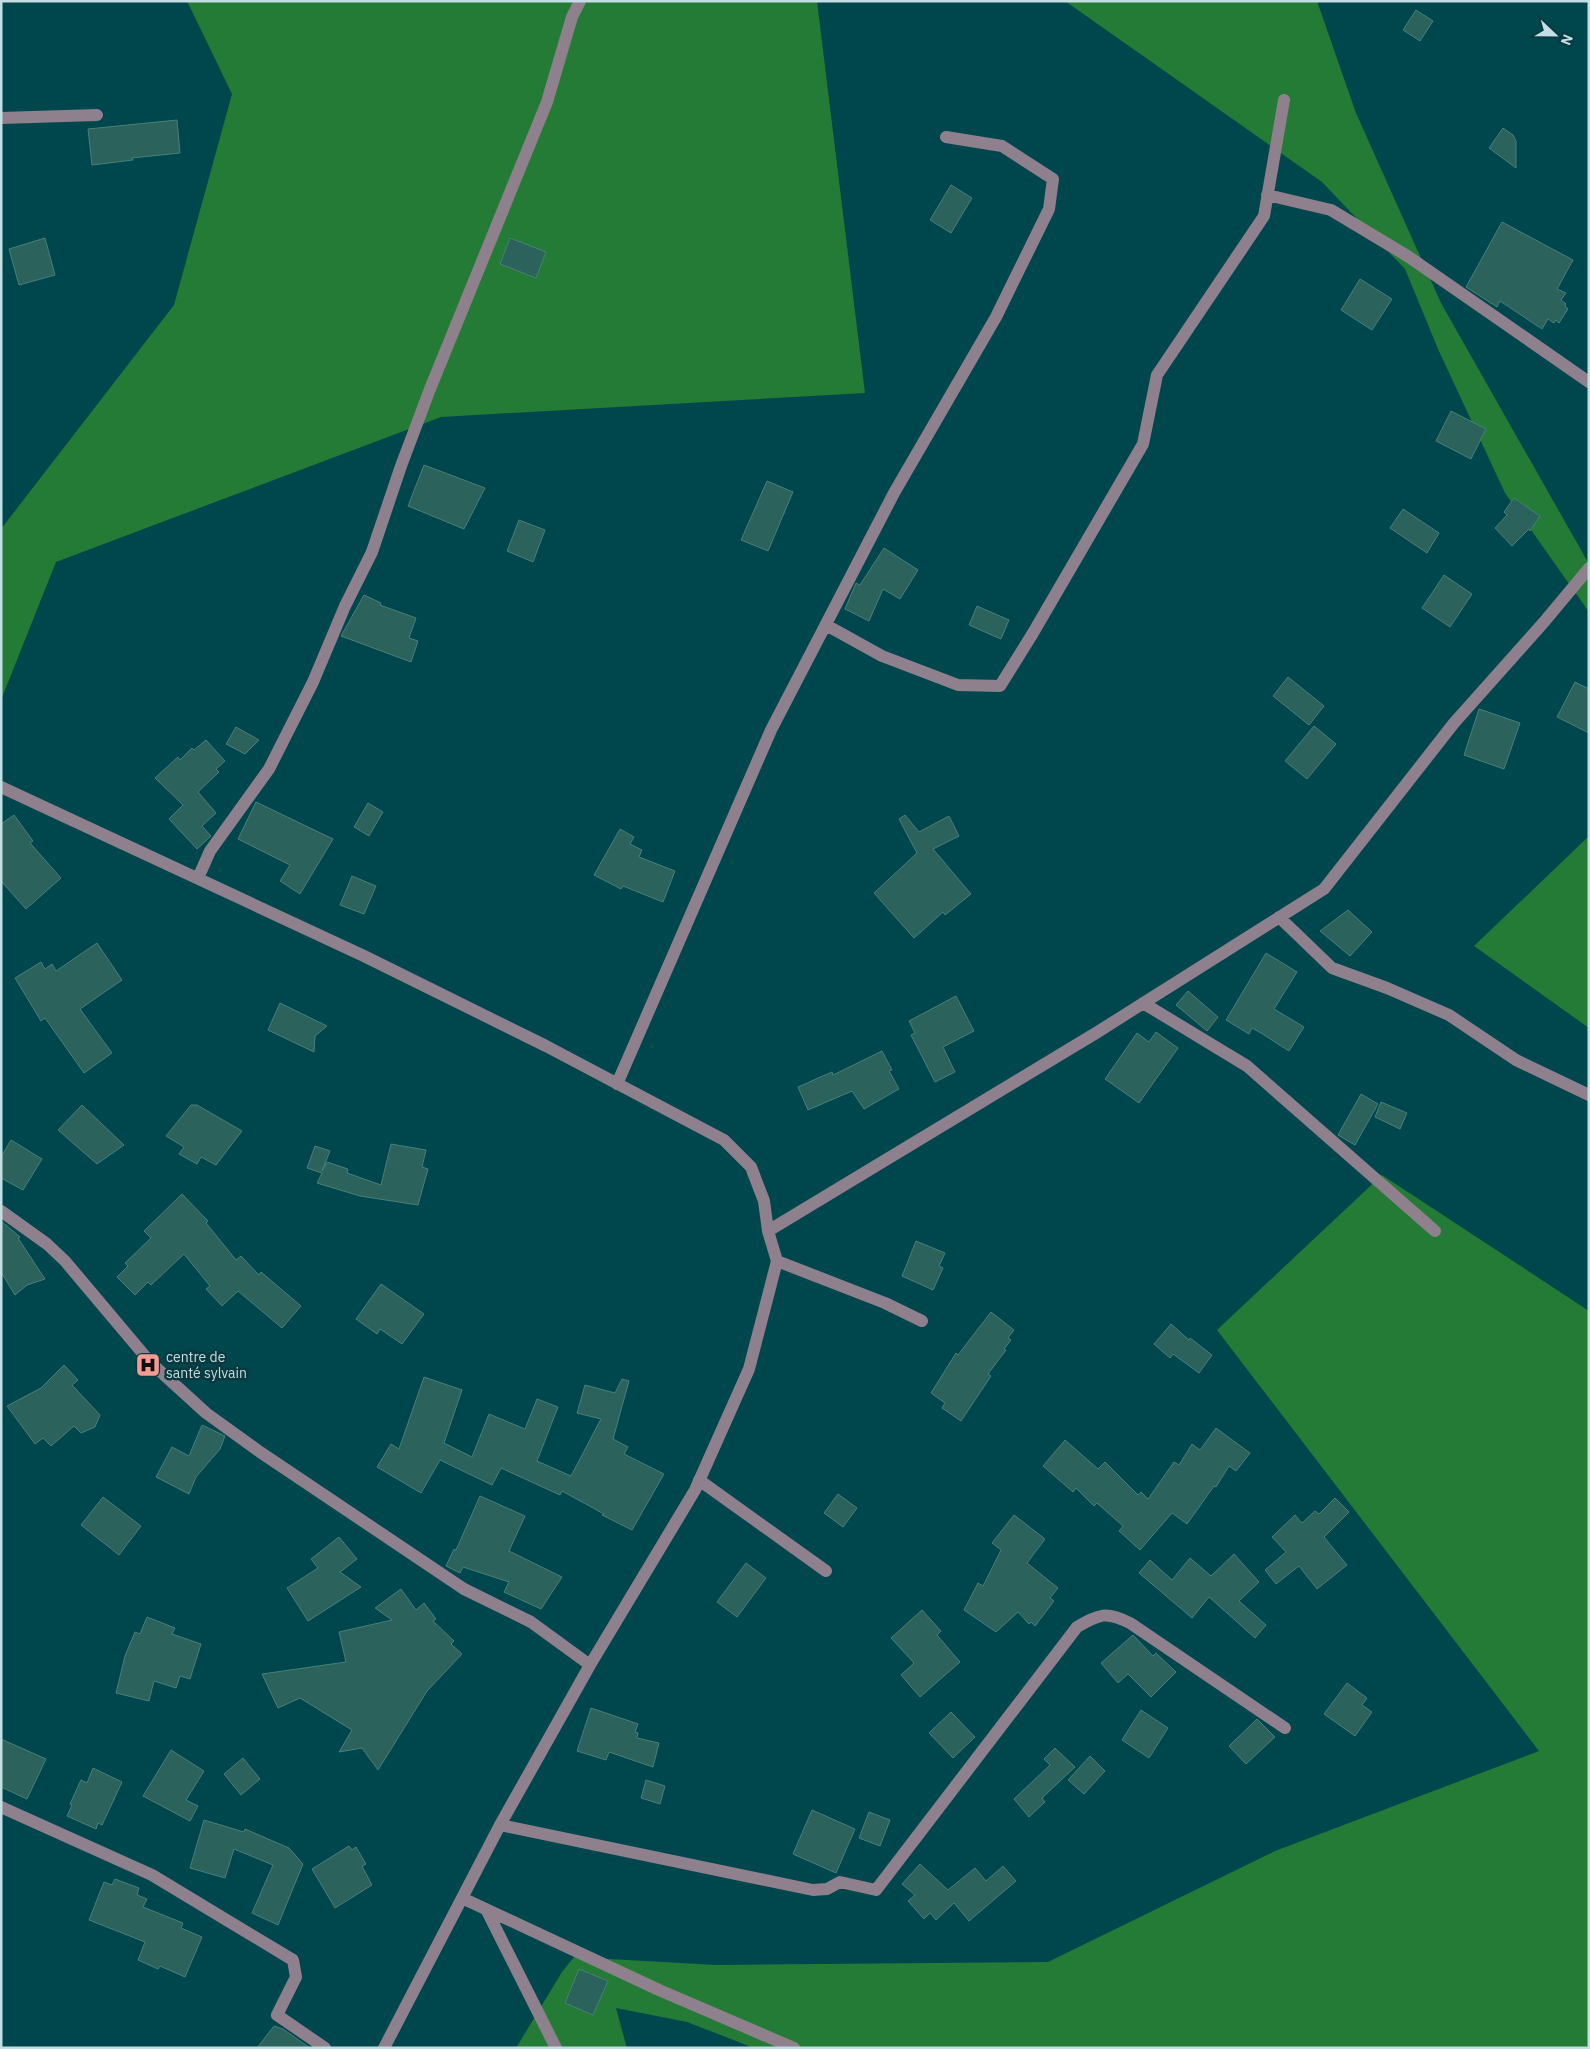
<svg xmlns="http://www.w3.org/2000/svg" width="1590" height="2049" viewBox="0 0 1590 2049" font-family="'IBM Plex Sans',sans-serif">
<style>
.green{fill:#237b35}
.building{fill:#2b625c;stroke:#47817b}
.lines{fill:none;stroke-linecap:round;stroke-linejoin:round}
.minor{stroke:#8f808e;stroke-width:12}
.labels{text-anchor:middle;stroke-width:5;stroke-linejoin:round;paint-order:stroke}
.poi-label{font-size:14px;fill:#c3dfe3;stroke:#0a3a3f;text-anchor:start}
</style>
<rect width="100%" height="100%" fill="#00464d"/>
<!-- green -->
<path class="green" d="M 187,1 L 817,1 L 865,393 L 441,417 L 56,562 L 1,700 L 1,529 L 174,305 L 232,94 Z
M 1065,1 L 1317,1 L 1356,113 L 1441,303 L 1589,564 L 1589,612 L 1505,493 L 1438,349 L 1405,269 L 1322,182 Z
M 1589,836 L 1589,1028 L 1474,946 Z
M 1382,1175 L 1589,1311 L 1589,2048 L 754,2048 L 687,2022 L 616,2008 L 627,2048 L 516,2048 L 562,1972 L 574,1957 L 716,1965 L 1048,1962 L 1275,1851 L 1539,1751 L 1217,1330 Z"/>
<!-- building -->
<path class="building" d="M 1416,10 L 1433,21 L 1420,41 L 1403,30 Z
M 177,120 L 180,153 L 132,158 L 133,160 L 92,165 L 88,129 Z
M 1503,128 L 1513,135 L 1516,141 L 1516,168 L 1489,148 Z
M 951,185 L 972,198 L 951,233 L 930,220 Z
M 1502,222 L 1573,260 L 1557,289 L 1566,293 L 1561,300 L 1566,304 L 1565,306 L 1568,309 L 1559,323 L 1556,320 L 1554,323 L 1548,319 L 1542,329 L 1500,301 L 1497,307 L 1466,287 Z
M 45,238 L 55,275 L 19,285 L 9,249 Z
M 510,238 L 546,252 L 536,278 L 500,264 Z
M 1360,279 L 1392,299 L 1372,330 L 1341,310 Z
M 1451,411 L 1486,429 L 1471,459 L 1436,441 Z
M 424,465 L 485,488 L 464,529 L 408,506 Z
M 767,481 L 793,492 L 768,551 L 741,540 Z
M 1514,498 L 1540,516 L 1530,531 L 1529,529 L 1512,546 L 1495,528 L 1507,515 L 1504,512 Z
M 1403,509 L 1439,533 L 1427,553 L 1390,528 Z
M 519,520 L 545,530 L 533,562 L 507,551 Z
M 884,548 L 918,570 L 900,599 L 883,589 L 869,621 L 845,609 L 856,583 L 860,585 Z
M 1444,575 L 1472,594 L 1450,627 L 1422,608 Z
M 364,595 L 381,603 L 380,605 L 416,618 L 409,638 L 418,641 L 411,662 L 341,636 Z
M 977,606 L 1009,620 L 1001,639 L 969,625 Z
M 1288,677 L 1324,706 L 1309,725 L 1273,696 Z
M 1575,682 L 1589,689 L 1589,733 L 1557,717 Z
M 1479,709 L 1520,723 L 1504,769 L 1464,755 Z
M 1314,726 L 1336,744 L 1307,779 L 1285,761 Z
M 236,727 L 259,740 L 245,754 L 226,744 Z
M 206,740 L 225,761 L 216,769 L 219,772 L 198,792 L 216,813 L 202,826 L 211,836 L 197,849 L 169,819 L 183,805 L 155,778 L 178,757 L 180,760 L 192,748 L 194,750 Z
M 256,802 L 333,839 L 300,894 L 280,881 L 290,865 L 238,839 Z
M 368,803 L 383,812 L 369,836 L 354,827 Z
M 14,815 L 33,841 L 30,843 L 61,878 L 26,909 L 1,881 L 1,824 Z
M 905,815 L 919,832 L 949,816 L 959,836 L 933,849 L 971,894 L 945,915 L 943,912 L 914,938 L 874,893 L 917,853 L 899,819 Z
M 620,829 L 634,837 L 630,844 L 642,850 L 639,857 L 675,871 L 663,902 L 623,886 L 621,889 L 594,875 Z
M 352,876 L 376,886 L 364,914 L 340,905 Z
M 1348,910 L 1372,932 L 1350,956 L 1320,931 Z
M 97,943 L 122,980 L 80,1009 L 112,1053 L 84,1073 L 45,1018 L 41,1021 L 15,978 L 41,962 L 45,969 L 52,964 L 56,971 Z
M 1266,953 L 1297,972 L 1274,1009 L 1304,1027 L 1289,1051 L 1261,1033 L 1252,1028 L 1249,1034 L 1226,1020 Z
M 1188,991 L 1218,1017 L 1207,1031 L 1176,1005 Z
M 956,996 L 974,1031 L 943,1047 L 955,1072 L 935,1082 L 911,1035 L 915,1033 L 909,1021 Z
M 280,1003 L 327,1026 L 315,1036 L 314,1052 L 268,1030 Z
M 1156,1032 L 1178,1048 L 1139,1103 L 1105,1079 L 1137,1033 L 1149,1042 Z
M 882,1051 L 892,1070 L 889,1071 L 899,1089 L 864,1109 L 852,1091 L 808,1110 L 798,1087 L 832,1072 L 833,1075 Z
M 1361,1094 L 1378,1104 L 1355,1145 L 1338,1135 Z
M 1381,1102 L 1407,1113 L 1400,1129 L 1375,1117 Z
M 82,1105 L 124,1145 L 97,1164 L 58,1130 Z
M 191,1105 L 197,1105 L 242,1131 L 216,1165 L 201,1157 L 197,1164 L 179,1154 L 184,1147 L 166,1136 Z
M 11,1140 L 42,1159 L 23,1190 L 1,1178 L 1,1157 Z
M 391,1144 L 426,1150 L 422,1167 L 428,1169 L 418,1205 L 360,1196 L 317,1183 L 322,1173 L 307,1168 L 315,1146 L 330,1151 L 322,1171 L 327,1162 L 348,1169 L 347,1173 L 381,1185 Z
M 182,1194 L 208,1221 L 206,1223 L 236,1260 L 241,1256 L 259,1275 L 261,1272 L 301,1306 L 282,1328 L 238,1291 L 222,1306 L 206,1289 L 210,1286 L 184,1254 L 151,1285 L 148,1282 L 135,1295 L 117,1277 L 128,1266 L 125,1263 L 151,1238 L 144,1231 Z
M 1,1221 L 20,1237 L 18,1238 L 45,1279 L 27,1285 L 15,1295 L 1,1272 Z
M 916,1241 L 945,1253 L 939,1266 L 943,1268 L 933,1290 L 902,1276 Z
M 381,1284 L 424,1314 L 402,1344 L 380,1329 L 377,1334 L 356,1319 Z
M 991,1312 L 1014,1330 L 1008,1338 L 1011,1340 L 1004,1349 L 1006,1350 L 988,1374 L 991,1376 L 961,1421 L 942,1408 L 945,1403 L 931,1393 L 956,1353 L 958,1355 Z
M 1171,1324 L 1189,1340 L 1190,1338 L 1212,1355 L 1199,1373 L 1173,1354 L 1170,1358 L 1154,1344 Z
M 64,1365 L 78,1380 L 72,1385 L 100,1415 L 95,1427 L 81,1433 L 74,1426 L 51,1446 L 43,1438 L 35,1444 L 7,1406 L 41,1388 Z
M 424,1377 L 462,1390 L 444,1443 L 472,1457 L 489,1414 L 525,1429 L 537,1399 L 558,1407 L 537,1461 L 571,1476 L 601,1419 L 577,1413 L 585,1385 L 615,1393 L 622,1379 L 629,1381 L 613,1439 L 628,1447 L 624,1454 L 664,1474 L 632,1530 L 602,1515 L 604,1514 L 562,1491 L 560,1495 L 501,1468 L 492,1485 L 440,1460 L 421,1493 L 377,1467 L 391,1444 L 399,1449 Z
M 202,1425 L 225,1436 L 220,1449 L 196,1477 L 189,1494 L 156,1477 L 172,1447 L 189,1456 Z
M 1216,1428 L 1250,1453 L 1236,1471 L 1229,1466 L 1216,1487 L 1214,1486 L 1187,1524 L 1172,1513 L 1140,1550 L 1119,1531 L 1123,1526 L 1097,1503 L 1094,1506 L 1076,1488 L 1073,1492 L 1043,1466 L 1065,1440 L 1098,1469 L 1105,1462 L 1138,1495 L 1141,1492 L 1148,1499 L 1174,1462 L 1179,1465 L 1192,1444 L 1200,1450 Z
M 838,1494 L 857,1508 L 843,1527 L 824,1513 Z
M 480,1496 L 525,1516 L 509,1551 L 562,1577 L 541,1609 L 504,1592 L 509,1582 L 463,1567 L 460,1573 L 446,1566 L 454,1549 L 456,1550 Z
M 103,1497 L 141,1526 L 119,1555 L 81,1525 Z
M 1335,1498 L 1349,1512 L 1324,1537 L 1347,1565 L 1317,1589 L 1299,1566 L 1276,1584 L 1265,1570 L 1286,1552 L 1272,1537 L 1295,1515 L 1302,1523 L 1315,1511 L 1319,1514 Z
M 1014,1515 L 1045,1539 L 1027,1563 L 1058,1588 L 1050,1598 L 1054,1601 L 1035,1626 L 1031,1622 L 1029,1624 L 1018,1612 L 996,1632 L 964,1610 L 978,1583 L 983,1586 L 1001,1550 L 992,1543 Z
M 339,1537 L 357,1559 L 340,1572 L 361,1587 L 308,1621 L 287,1588 L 318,1568 L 311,1559 Z
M 1234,1554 L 1259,1582 L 1239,1601 L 1266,1625 L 1255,1638 L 1209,1597 L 1192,1618 L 1139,1573 L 1150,1560 L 1172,1580 L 1190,1558 L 1211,1576 Z
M 746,1563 L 766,1578 L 737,1617 L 717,1602 Z
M 401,1589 L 416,1610 L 424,1603 L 436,1619 L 433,1621 L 454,1641 L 451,1644 L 462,1654 L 427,1691 L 378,1770 L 362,1748 L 339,1752 L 352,1730 L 300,1698 L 278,1708 L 262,1674 L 346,1662 L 339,1632 L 392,1620 L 375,1608 Z
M 922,1610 L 941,1631 L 937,1635 L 960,1662 L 920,1697 L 901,1675 L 914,1663 L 891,1638 Z
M 147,1617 L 175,1628 L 172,1634 L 201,1644 L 190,1679 L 180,1676 L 176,1688 L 154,1681 L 149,1701 L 116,1693 L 125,1656 L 135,1632 L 140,1634 Z
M 1133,1635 L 1153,1656 L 1156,1653 L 1176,1672 L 1151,1697 L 1128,1674 L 1118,1683 L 1101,1663 Z
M 1347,1683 L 1367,1698 L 1362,1705 L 1372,1712 L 1355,1736 L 1324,1714 Z
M 591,1708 L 638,1724 L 635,1732 L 638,1733 L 637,1738 L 659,1743 L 653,1767 L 609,1752 L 606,1760 L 577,1751 Z
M 1141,1710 L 1168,1728 L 1149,1758 L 1122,1740 Z
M 951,1712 L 975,1737 L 953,1758 L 929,1733 Z
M 1257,1719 L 1275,1737 L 1246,1764 L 1229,1746 Z
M 1,1739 L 46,1759 L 27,1799 L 1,1787 Z
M 1055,1748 L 1075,1767 L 1042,1798 L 1045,1802 L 1029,1817 L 1014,1799 L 1050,1765 L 1044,1759 Z
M 171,1750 L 204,1771 L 186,1800 L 198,1806 L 190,1821 L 143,1796 Z
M 1090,1756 L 1105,1771 L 1084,1794 L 1068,1780 Z
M 243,1758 L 260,1779 L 241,1795 L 224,1774 Z
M 93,1768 L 122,1782 L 102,1825 L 98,1823 L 96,1829 L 67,1816 L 72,1805 L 70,1804 L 81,1780 L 87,1783 Z
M 646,1780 L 665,1786 L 660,1804 L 641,1798 Z
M 812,1810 L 855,1829 L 836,1873 L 793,1854 Z
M 869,1812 L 890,1820 L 880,1846 L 859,1838 Z
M 204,1820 L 244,1832 L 245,1829 L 289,1848 L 303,1864 L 278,1925 L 252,1913 L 273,1865 L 234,1849 L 225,1878 L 190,1868 Z
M 349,1846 L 352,1850 L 356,1847 L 366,1864 L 362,1866 L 372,1885 L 335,1908 L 312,1869 Z
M 920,1864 L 948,1890 L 975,1868 L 986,1881 L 1003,1866 L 1016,1881 L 969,1921 L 954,1903 L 936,1920 L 930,1913 L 924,1919 L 908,1901 L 915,1895 L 902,1884 Z
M 115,1879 L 139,1888 L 137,1895 L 147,1899 L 143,1907 L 183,1923 L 181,1928 L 202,1937 L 185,1977 L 160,1966 L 158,1969 L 138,1960 L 145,1942 L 89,1920 L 104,1882 L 112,1885 Z
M 579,1969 L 608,1981 L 593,2015 L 565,2003 Z
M 274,2026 L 283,2029 L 310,2048 L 257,2048 Z"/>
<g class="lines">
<!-- minor -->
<path class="minor" d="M 1,118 L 97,115
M 1267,195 L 1331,210 L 1409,257 L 1589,382
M 826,625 L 882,656 L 958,685 L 1000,686 L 1033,633 L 1143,444 L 1157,375 L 1264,216 L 1284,100
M 1,787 L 364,956 L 546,1046 L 724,1140 L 751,1167 L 764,1201 L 768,1231 L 777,1261 L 749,1369 L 695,1490 L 590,1665 L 500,1825 L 384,2048
M 198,878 L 210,851 L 269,769 L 313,682 L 345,606 L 372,552 L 401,466 L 430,389 L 547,102 L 572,17 L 580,1
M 1279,917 L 1332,968 L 1387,988 L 1449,1015 L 1516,1060 L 1589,1095
M 1143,1003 L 1247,1066 L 1435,1231
M 617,1084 L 771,730 L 894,493 L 996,317 L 1049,209 L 1053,179 L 1002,146 L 946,137
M 1,1211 L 47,1244 L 65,1261 L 150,1362 L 206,1413 L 260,1452 L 464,1589 L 531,1622 L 590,1665
M 768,1231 L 1096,1033 L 1324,889 L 1454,723 L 1544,622 L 1589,568
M 777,1261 L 885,1303 L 922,1321
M 699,1480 L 826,1571
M 1,1807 L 152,1875 L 293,1960 L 296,1977 L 277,2015 L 325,2048
M 500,1825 L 813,1890 L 827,1889 L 840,1882 L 876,1890 L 1077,1627 C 1100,1614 1106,1611 1130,1623 L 1285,1728
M 462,1898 L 659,1990 L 794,2048
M 486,1909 L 556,2048"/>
</g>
<!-- icons -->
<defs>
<symbol id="hospital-square" viewBox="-11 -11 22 22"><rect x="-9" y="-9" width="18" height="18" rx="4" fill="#f59c92" stroke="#0a3a3f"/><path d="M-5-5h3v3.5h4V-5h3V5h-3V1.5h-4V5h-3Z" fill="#111"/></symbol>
</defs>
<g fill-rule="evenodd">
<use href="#hospital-square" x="134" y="1351" width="28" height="28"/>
</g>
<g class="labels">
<!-- poi labels -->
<g class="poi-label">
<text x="166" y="1362">centre de<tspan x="166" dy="16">santé sylvain</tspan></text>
</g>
</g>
<!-- border -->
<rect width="1590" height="2049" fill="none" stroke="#c3dfe3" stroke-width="5"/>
<!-- north arrow -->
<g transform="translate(1555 35) rotate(112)" stroke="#0a3a3f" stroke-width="4" paint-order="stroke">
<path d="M0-4L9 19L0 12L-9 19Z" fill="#c3dfe3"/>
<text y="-8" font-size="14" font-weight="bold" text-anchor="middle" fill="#c3dfe3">N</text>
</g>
</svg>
